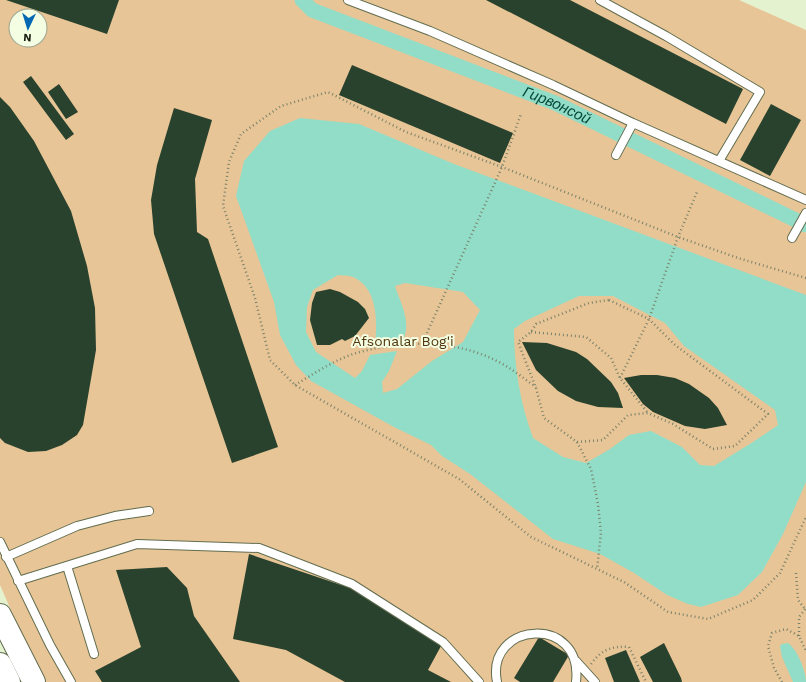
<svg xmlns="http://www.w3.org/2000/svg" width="806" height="682" viewBox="0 0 806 682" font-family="'Work Sans',sans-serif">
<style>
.green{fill:#e8c596;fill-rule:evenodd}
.water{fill:#92ddc8;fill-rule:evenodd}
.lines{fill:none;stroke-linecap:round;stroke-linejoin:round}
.canal{stroke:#92ddc8;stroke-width:15}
.building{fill:#29422e}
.service-casing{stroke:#626d4f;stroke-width:10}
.primary-casing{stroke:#626d4f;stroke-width:24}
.path{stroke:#79826b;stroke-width:2.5;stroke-dasharray:1 3;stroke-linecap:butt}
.service{stroke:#fff;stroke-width:8}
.primary{stroke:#fff;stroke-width:22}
.labels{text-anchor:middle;stroke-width:4;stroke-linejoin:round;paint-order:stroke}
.park-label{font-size:14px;fill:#51370d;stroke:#f3fee3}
.water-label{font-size:15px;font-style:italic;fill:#05493c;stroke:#f3fee3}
</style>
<rect width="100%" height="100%" fill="#e5f2d0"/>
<!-- green -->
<path class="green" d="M 0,0 L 739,0 L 806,30 L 806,682 L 42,682 L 0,585 ZM 16,16 L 40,16 L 40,40 L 16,40 Z"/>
<!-- water -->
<path class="water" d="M 300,118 L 359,124 L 454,164 L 806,295 L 806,482 L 783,534 L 762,572 L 738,595 L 701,607 L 688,604 L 667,595 L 634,573 L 600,554 L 553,539 L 470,474 L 442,456 L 431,445 L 394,427 L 311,381 L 296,365 L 280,335 L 274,302 L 236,196 L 244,161 L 270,131 ZM 338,275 C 342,276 349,275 353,277 C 379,289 377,323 375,346 L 402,341 C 413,324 400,302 395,286 L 405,283 L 463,292 L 480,310 L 463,342 L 432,361 L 397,389 L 383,393 L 382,382 L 389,371 L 397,351 L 370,355 L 362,371 L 355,378 L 316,352 L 306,332 L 307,307 L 313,290 ZM 579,296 L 613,296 L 665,323 L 684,346 L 775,410 L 778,425 L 753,442 L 714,466 L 700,465 L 682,447 L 651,431 L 629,435 L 610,449 L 586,463 L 563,457 L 533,438 C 520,402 514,367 514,329 L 525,321 Z
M 788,643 C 797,649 806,671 806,682 L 793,682 L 782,657 L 780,646 L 782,644 Z"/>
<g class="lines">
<!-- canal -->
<path class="canal" id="s1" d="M 302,0 L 312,10 L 555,103 L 806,225"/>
</g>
<!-- building -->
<path class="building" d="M 6,0 L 119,0 L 107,34 Z
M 486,0 L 570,0 L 743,89 L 726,124 Z
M 352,65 L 513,133 L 500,163 L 339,95 Z
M 31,76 L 74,134 L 66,140 L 23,82 Z
M 59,84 L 78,112 L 66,119 L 48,92 Z
M 0,97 L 10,107 L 34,141 L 71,211 L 87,266 L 95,308 L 96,350 L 83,425 L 77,435 L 62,445 L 46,451 L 28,452 L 5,443 L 0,438 Z
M 771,104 L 801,120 L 770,176 L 740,160 Z
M 174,108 L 212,120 L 195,179 L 197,232 L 208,239 L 278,447 L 232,463 L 154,234 L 151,200 L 157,165 Z
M 330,289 L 340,292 L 358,302 L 365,309 L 369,318 L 355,336 L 345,341 L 342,339 L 330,345 L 317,345 L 310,320 L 312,303 L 316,292 Z
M 522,342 L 547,343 L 576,352 L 587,359 L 611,382 L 618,393 L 623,408 L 598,407 L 576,401 L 558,391 L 536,370 Z
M 641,375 L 657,375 L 675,378 L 689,384 L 709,398 L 718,408 L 727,425 L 705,429 L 685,426 L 653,412 L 643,404 L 624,378 Z
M 249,554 L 356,590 L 441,646 L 428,670 L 451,682 L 345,682 L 286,650 L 233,639 Z
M 167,567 L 187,588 L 194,616 L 240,682 L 102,682 L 95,671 L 141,647 L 116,570 Z
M 539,637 L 569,655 L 553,682 L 520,682 L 514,678 Z
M 664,643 L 681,678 L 682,682 L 653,682 L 640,657 Z
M 626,650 L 640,682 L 614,682 L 605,658 Z"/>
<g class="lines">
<defs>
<path id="service" d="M 348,0 L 430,31 L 553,85 L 633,123
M 600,0 L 666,36 L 760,92 L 719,161
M 616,155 L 633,123 L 806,200
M 792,238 L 806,213
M 0,542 L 50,645 L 71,682
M 6,557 L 77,526 L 115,516 L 149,511
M 67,566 L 94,654
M 18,581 L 137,544 L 259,548 L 352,584 L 443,642 L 479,682
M 576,661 L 595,682
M 497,682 C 485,621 584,614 576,682"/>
<path id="primary" d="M 0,615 L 34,682
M 0,664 L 9,682"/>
</defs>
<!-- service casing -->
<use href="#service" class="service-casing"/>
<!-- primary casing -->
<use href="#primary" class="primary-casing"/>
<!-- path -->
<path class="path" d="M 806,278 L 741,259 L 678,237 L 502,167 L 406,132 L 328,92 L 281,106 L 241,134 L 229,162 L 223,206 L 255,298 L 270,360 L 295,385 L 459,479 L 531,537 L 624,582 L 668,612 L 708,619 L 753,600 L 780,573 L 806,517
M 609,300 L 649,319 L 675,345 L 768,414 L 735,446 L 713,449 L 673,424 L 648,413 L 628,415 L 603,440 L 577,442 L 544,418 L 536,388 L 518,342 L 531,332 L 536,324 L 589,303 Z
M 531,332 L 586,337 L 611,358 L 620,378 L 648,413
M 422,344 L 502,167 L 521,114
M 620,378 L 649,319 L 678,237 L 697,192
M 295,385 C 315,373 337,358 360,352 C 408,339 463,340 506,366 C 516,372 526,380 536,387
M 577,442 L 591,469 L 598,504 L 601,533 L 597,569
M 796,573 L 798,600 L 805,609
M 799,636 L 799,617 L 806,608
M 591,664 C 602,649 612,646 629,647 L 646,682
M 782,682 L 774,668 L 768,646 L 772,633 L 786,629 L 799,636 L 806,651"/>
<!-- service -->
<use href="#service" class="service"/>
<!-- primary -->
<use href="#primary" class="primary"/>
</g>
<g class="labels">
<!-- park labels -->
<g class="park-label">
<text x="403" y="346">Afsonalar Bog'i</text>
</g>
<!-- water labels -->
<g class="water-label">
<text dy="5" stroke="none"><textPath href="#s1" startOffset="277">Гирвонсой</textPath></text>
</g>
</g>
<!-- north arrow -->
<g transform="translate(28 28) rotate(184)"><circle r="19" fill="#f3fee3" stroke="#9ba48f"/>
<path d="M0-3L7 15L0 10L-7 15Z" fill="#0268b4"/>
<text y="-6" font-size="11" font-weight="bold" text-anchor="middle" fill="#181c10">N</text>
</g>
</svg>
